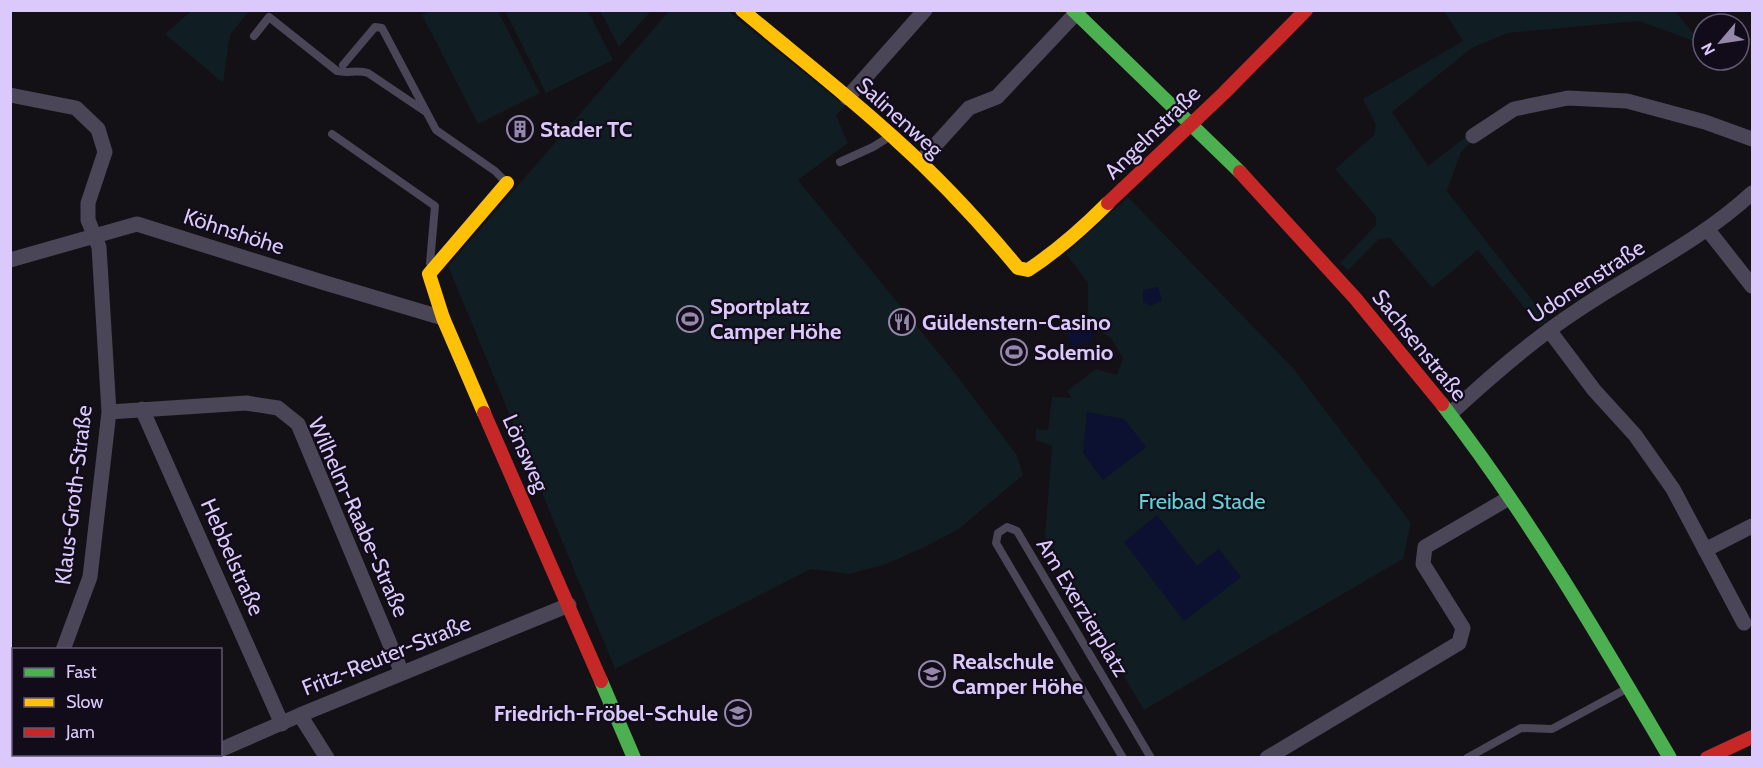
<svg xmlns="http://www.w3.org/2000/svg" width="1763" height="768" viewBox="0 0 1763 768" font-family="Cabin,sans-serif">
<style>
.green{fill:#101d22}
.water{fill:#0c1031}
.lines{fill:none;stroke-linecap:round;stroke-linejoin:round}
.lane{stroke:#4a4557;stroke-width:8}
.street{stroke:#4a4557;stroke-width:15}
.fast{stroke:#4caf50;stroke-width:14}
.slow{stroke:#ffc107;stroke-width:14}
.jam{stroke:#c62828;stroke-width:14}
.labels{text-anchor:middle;stroke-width:4.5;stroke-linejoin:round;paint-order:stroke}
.street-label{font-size:22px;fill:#dbc9fb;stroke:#120c1a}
.poi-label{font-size:22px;font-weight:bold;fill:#dbc9fb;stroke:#120c1a;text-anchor:start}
.park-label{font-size:22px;fill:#5bd4d5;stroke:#120c1a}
</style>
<rect width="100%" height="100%" fill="#131016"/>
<!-- green -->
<path class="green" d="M 191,11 L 249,11 L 230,35 L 223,83 L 165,34 Z
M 430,11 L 498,11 L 540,93 L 478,124 L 422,15 Z
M 505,11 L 588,11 L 613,60 L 546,93 Z
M 600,11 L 651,11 L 619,47 Z
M 669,11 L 728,11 L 845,106 L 836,115 L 848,143 L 798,180 L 954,372 L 1017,455 L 1023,475 L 959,529 L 925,547 L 884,565 L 849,574 L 811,569 L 615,669 L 448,266 Z
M 1444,11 L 1675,11 L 1693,33 L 1703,26 L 1703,39 L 1699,43 L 1639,21 L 1508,33 L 1472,48 L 1392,112 L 1428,166 L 1468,135 L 1473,141 L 1461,152 L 1447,191 L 1548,320 L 1539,326 L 1478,250 L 1432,288 L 1390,238 L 1379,239 L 1348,270 L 1340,263 L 1376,225 L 1376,217 L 1335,169 L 1374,135 L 1376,125 L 1363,99 L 1463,41 Z
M 1128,197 L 1293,368 L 1411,523 L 1403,559 L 1144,710 L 1065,578 L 1045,536 L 1052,446 L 1036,440 L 1036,429 L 1048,430 L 1052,397 L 1072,398 L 1067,391 L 1096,369 L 1117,375 L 1123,358 L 1111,338 L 1097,329 L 1103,322 L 1088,315 L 1088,283 L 1066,254 Z"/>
<!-- water -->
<path class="water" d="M 1158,287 L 1162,300 L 1151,306 L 1143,302 L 1143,290 Z
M 1071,321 L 1086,330 L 1088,328 L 1092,330 L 1093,334 L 1090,342 L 1072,348 L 1068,334 Z
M 1087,412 L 1124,419 L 1146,447 L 1103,480 L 1083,453 Z
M 1157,515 L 1197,566 L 1219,549 L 1241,577 L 1184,621 L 1124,542 Z"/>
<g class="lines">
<!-- lane -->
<path class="lane" d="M 254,36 L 269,17 L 337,71 C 348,74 357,69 368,73 L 426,112
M 343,65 L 375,27 L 382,28 L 436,130 L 495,171 L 506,182
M 332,134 L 435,206 L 430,263
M 840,162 L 873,147 L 889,137
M 1123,758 L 996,543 L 998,533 L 1007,527 L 1017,531 L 1151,758
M 1467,758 L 1521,728 L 1552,729 L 1628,688"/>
<!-- street -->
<path class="street" d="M 10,95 L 76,108 L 98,129 L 105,152 L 88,203 L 88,220 L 99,247 L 109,412 L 90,577 L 63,650
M 847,98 L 925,10
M 1473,136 L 1514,109 L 1568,98 L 1627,101 L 1705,122 L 1752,139
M 920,162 L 969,108 L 997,97 L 1079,10
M 1708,230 L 1752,286
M 10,260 L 137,224 L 322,282 L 443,318
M 1549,330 L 1594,390 L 1635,435 L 1673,489 L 1744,623
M 142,409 L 282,724
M 109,412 L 246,403 L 278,408 L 298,424 L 402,673
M 1450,414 C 1490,377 1532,340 1578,310 C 1636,271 1700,241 1752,193
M 1705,550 L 1752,526
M 300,715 L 327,758
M 220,750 L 300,715 L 569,605
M 24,758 L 25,754
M 202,758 L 209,754
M 1267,758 L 1459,643 L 1463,628 L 1423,564 L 1425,547 L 1509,498"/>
<!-- fast -->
<path class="fast" d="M 1073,10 L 1240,172
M 1442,404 C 1528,515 1599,637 1670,758
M 601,681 L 634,758"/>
<!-- slow -->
<path class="slow" d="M 742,10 C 792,52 844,92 892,136 C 938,177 979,221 1018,268 L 1028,270 C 1057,251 1083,228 1108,203
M 484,413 L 443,318 L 429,274 L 507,183"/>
<!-- jam -->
<path class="jam" d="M 1240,172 L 1355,298 L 1442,404
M 1108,203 L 1224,93 L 1306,10
M 484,413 L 601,681
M 1707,758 L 1752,737"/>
</g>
<!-- icons -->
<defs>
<symbol id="building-ring" viewBox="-11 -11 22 22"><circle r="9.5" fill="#120c1a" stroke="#9588ab" stroke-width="1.5"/><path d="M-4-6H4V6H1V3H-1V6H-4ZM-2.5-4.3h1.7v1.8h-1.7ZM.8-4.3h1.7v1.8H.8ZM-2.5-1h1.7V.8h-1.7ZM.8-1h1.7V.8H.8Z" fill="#9588ab"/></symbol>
<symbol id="stadium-ring" viewBox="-11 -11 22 22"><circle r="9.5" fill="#120c1a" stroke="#9588ab" stroke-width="1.5"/><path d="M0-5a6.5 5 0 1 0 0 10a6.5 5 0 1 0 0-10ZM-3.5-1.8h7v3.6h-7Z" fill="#9588ab"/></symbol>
<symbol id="restaurant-ring" viewBox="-11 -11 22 22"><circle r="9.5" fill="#120c1a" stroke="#9588ab" stroke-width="1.5"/><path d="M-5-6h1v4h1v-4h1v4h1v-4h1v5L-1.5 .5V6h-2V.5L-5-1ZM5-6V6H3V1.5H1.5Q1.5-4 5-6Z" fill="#9588ab"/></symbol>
<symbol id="school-ring" viewBox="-11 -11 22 22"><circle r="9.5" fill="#120c1a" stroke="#9588ab" stroke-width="1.5"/><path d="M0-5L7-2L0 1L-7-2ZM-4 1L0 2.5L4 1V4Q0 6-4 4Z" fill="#9588ab"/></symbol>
</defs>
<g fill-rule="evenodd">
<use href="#building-ring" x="505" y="114" width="30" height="30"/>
<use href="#stadium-ring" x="675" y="304" width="30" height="30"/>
<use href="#restaurant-ring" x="887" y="307" width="30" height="30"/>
<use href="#stadium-ring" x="999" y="337" width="30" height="30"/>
<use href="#school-ring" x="917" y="659" width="30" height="30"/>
<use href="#school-ring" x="723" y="698" width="30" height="30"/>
</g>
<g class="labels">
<!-- street labels -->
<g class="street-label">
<text transform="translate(900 117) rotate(42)" y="8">Salinenweg</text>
<text transform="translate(1152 132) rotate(-44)" y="8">Angelnstraße</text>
<text transform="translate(234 231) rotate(18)" y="8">Köhnshöhe</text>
<text transform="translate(1586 281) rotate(-33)" y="8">Udonenstraße</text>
<text transform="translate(1420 345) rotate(51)" y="8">Sachsenstraße</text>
<text transform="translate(526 453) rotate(66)" y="8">Lönsweg</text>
<text transform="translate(73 495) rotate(-83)" y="8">Klaus-Groth-Straße</text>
<text transform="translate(359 517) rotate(66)" y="8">Wilhelm-Raabe-Straße</text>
<text transform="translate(233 557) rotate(66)" y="8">Hebbelstraße</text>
<text transform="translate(1083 607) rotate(59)" y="8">Am Exerzierplatz</text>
<text transform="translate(386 655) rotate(-22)" y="8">Fritz-Reuter-Straße</text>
</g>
<!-- poi labels -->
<g class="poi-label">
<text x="540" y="137">Stader TC</text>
<text x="710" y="314">Sportplatz<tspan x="710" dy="25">Camper Höhe</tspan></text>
<text x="922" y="330">Güldenstern-Casino</text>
<text x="1034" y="360">Solemio</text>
<text x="952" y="669">Realschule<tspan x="952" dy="25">Camper Höhe</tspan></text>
<text x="718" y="721" text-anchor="end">Friedrich-Fröbel-Schule</text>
</g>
<!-- park labels -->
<g class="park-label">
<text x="1202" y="509">Freibad Stade</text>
</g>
</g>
<!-- border -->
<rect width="1763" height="768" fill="none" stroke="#dbc9fb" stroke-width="24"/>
<!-- legend -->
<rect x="12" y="648" width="210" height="108" fill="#120c1a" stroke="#625874" stroke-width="1.5"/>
<rect x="24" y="668" width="30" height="9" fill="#4caf50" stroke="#625874" stroke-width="1.5"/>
<text x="66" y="678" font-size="18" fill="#dbc9fb">Fast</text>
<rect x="24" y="698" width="30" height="9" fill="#ffc107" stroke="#625874" stroke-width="1.5"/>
<text x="66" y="708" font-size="18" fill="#dbc9fb">Slow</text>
<rect x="24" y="728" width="30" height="9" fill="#c62828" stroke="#625874" stroke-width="1.5"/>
<text x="66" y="738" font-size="18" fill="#dbc9fb">Jam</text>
<!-- north arrow -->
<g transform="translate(1721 42) rotate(241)"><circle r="28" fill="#120c1a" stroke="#625874" stroke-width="1.5"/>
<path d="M0-4.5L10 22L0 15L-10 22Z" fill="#9588ab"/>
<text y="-9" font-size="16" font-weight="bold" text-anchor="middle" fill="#dbc9fb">N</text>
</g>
</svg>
